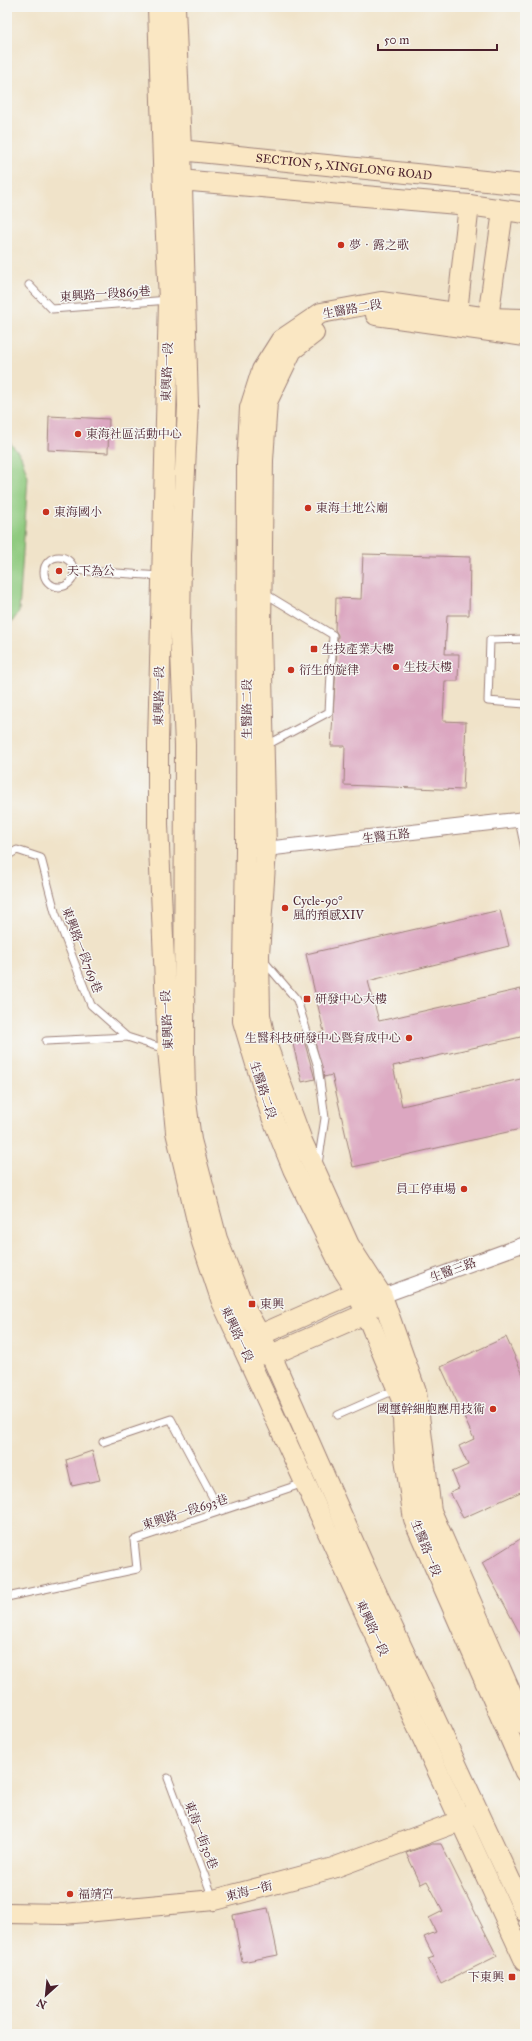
<svg xmlns="http://www.w3.org/2000/svg" width="532" height="2041" viewBox="0 0 532 2041" font-family="'IM FELL Great Primer','Noto Serif TC',serif">
<style>
.pitch{fill:#8fca7f;stroke:#6c7455}
.building{fill:#dca7c1}
.lines{fill:none;stroke-linecap:round;stroke-linejoin:round}
.lane-casing{stroke:#9d817a;stroke-width:9}
.street-casing{stroke:#9d817a;stroke-width:16}
.secondary-casing{stroke:#9d817a;stroke-width:22}
.lane{stroke:#fff;stroke-width:7}
.street{stroke:#fff;stroke-width:14}
.secondary{stroke:#fae7c3;stroke-width:20}
.poi-dot{fill:#c8321e;stroke:#f6f6f2;stroke-width:1.5}
.labels{text-anchor:middle;stroke-width:3;stroke-linejoin:round;paint-order:stroke}
.street-label{font-size:12px;fill:#4a1f2b;stroke:#f6f6f2}
.poi-label{font-size:12px;fill:#4a1f2b;stroke:#f6f6f2;text-anchor:start}
</style>
<rect width="100%" height="100%" fill="#f6f6f2"/>
<filter id="ink" filterUnits="userSpaceOnUse"><feTurbulence type="fractalNoise" baseFrequency=".025" numOctaves="2"/><feDisplacementMap in="SourceGraphic" scale="8" xChannelSelector="R" yChannelSelector="G"/><feConvolveMatrix kernelMatrix="1 2 1 2 8 2 1 2 1" color-interpolation-filters="sRGB"/></filter>
<filter id="wash" filterUnits="userSpaceOnUse"><feTurbulence type="fractalNoise" baseFrequency=".012" numOctaves="4" result="noise"/><feDisplacementMap in="SourceGraphic" scale="16" xChannelSelector="R" yChannelSelector="G"/><feGaussianBlur stdDeviation="0.9" result="paint"/><feColorMatrix in="noise" values="0 0 0 0 0 0 0 0 0 0 0 0 0 0 0 0 0 1.4 0 .05"/><feComposite in="paint" operator="in"/></filter>
<g filter="url(#wash)">
<rect width="100%" height="100%" fill="#f0e3c9"/>
<!-- pitch -->
<path class="pitch" d="M 7,439 L 21,456 L 28,477 L 19,612 L 7,629 Z"/>
<g id="blocks">
<!-- building -->
<path class="building" d="M 49,416 L 109,419 L 108,453 L 48,450 Z
M 363,554 L 470,557 L 469,615 L 447,615 L 445,654 L 459,654 L 458,681 L 445,681 L 443,721 L 466,722 L 463,790 L 344,785 L 345,746 L 331,746 L 338,635 L 335,630 L 336,598 L 361,599 Z
M 500,910 L 509,946 L 368,981 L 379,1021 L 521,989 L 525,1007 L 525,1036 L 393,1066 L 402,1106 L 525,1078 L 525,1128 L 353,1167 L 332,1075 L 324,1077 L 313,1035 L 324,1032 L 306,954 Z
M 303,1037 L 315,1079 L 302,1082 L 292,1040 Z
M 506,1337 L 525,1379 L 525,1490 L 463,1518 L 450,1492 L 459,1488 L 452,1472 L 468,1465 L 459,1446 L 474,1439 L 441,1367 Z
M 92,1451 L 100,1480 L 72,1486 L 66,1460 Z
M 525,1536 L 525,1643 L 482,1563 Z
M 432,1844 L 441,1844 L 497,1956 L 441,1984 L 428,1959 L 434,1957 L 424,1937 L 436,1932 L 429,1918 L 443,1911 L 427,1881 L 421,1884 L 406,1853 Z
M 268,1908 L 278,1955 L 242,1962 L 233,1915 Z"/>
</g>
</g>
<g filter="url(#ink)">
<use href="#blocks" fill-opacity="0" stroke="#9d817a" stroke-width="1"/>
<g class="lines">
<defs>
<path id="lane" d="M 29,285 L 52,309 L 169,300
M44 572a15 15 0 1 1 30 0a15 15 0 1 1-30 0Z
M 73,570 L 160,576
M 264,593 L 333,635 L 329,712 L 265,746
M 525,639 L 490,640 L 488,701 L 525,704
M 519,820 L 525,849
M 7,856 L 17,850 L 41,858 L 55,912 L 91,1005 L 127,1037 L 165,1049
M 263,960 L 297,1000 L 318,1067 L 325,1118 L 318,1164
M 46,1041 L 127,1037
M 338,1415 L 397,1389
M 103,1442 L 171,1419 L 220,1511
M 7,1597 L 137,1569 L 134,1540 L 304,1483
M 168,1778 L 213,1898"/>
<path id="street" d="M 257,850 L 525,819
M 382,1296 L 525,1244"/>
<g id="secondary">
<path d="M 158,7 L 164,194 L 169,300 L 158,743 L 158,824 L 168,1050 L 176,1132 L 202,1242 L 222,1302 L 525,1961"/>
<path d="M 175,7 L 181,149 L 188,406 L 181,555 L 180,631 L 185,745 L 184,1051 L 185,1094 L 191,1140 L 217,1239 L 242,1303 L 271,1355 L 364,1566 L 525,1912"/>
<path id="s1" d="M 169,149 L 525,185"/>
<path d="M 168,179 L 469,205 L 525,213"/>
<path d="M 376,315 L 525,336"/>
<path d="M 525,319 L 488,318 L 381,302 L 321,313 L 281,340 L 262,370 L 250,408 L 247,463 L 246,851 L 243,1021 L 272,1117 L 293,1169 L 342,1268 L 357,1292 L 402,1400 L 405,1458 L 414,1520 L 525,1772"/>
<path d="M 465,322 L 457,312 L 469,205"/>
<path d="M 477,324 L 488,318 L 503,211"/>
<path d="M 314,333 L 292,350 L 267,402 L 263,460 L 261,631 L 266,850 L 259,955 L 260,1015 L 266,1043 L 302,1141 L 349,1245 L 382,1296 L 416,1392 L 431,1511 L 525,1725"/>
<path d="M 252,1345 L 260,1335 L 357,1292 L 370,1295"/>
<path d="M 259,1354 L 271,1355 L 365,1314 L 374,1304"/>
<path d="M 7,1913 L 64,1914 L 214,1900 L 333,1868 L 460,1821 L 471,1814"/>
</g>
</defs>
<!-- lane casing -->
<use href="#lane" class="lane-casing"/>
<!-- street casing -->
<use href="#street" class="street-casing"/>
<!-- secondary casing -->
<use href="#secondary" class="secondary-casing"/>
<!-- lane -->
<use href="#lane" class="lane"/>
<!-- street -->
<use href="#street" class="street"/>
<!-- secondary -->
<use href="#secondary" class="secondary"/>
</g>
</g>
<!-- markers -->
<g class="poi-dot">
<circle cx="341" cy="245" r="4"/>
<circle cx="78" cy="434" r="4"/>
<circle cx="308" cy="508" r="4"/>
<circle cx="46" cy="512" r="4"/>
<circle cx="59" cy="571" r="4"/>
<rect x="310" y="645" width="8" height="8" rx="2"/>
<circle cx="396" cy="667" r="4"/>
<circle cx="291" cy="670" r="4"/>
<circle cx="285" cy="908" r="4"/>
<rect x="303" y="995" width="8" height="8" rx="2"/>
<circle cx="409" cy="1038" r="4"/>
<circle cx="464" cy="1189" r="4"/>
<rect x="248" y="1300" width="8" height="8" rx="2"/>
<circle cx="493" cy="1409" r="4"/>
<circle cx="70" cy="1894" r="4"/>
<rect x="508" y="1973" width="8" height="8" rx="2"/>
</g>
<g class="labels">
<!-- street labels -->
<g class="street-label">
<text dy="4" stroke="none"><textPath href="#s1" startOffset="176">SECTION 5, XINGLONG ROAD</textPath></text>
<text transform="translate(105 294) rotate(-4)" y="4">東興路一段869巷</text>
<text transform="translate(352 309) rotate(-10)" y="4">生醫路二段</text>
<text transform="translate(167 372) rotate(-88)" y="4">東興路一段</text>
<text transform="translate(159 696) rotate(-89)" y="4">東興路一段</text>
<text transform="translate(247 709) rotate(-90)" y="4">生醫路二段</text>
<text transform="translate(386 836) rotate(-7)" y="4">生醫五路</text>
<text transform="translate(82 950) rotate(69)" y="4">東興路一段769巷</text>
<text transform="translate(167 1020) rotate(-93)" y="4">東興路一段</text>
<text transform="translate(263 1090) rotate(72)" y="4">生醫路二段</text>
<text transform="translate(453 1270) rotate(-20)" y="4">生醫三路</text>
<text transform="translate(237 1334) rotate(65)" y="4">東興路一段</text>
<text transform="translate(185 1512) rotate(-18)" y="4">東興路一段693巷</text>
<text transform="translate(426 1548) rotate(68)" y="4">生醫路一段</text>
<text transform="translate(372 1628) rotate(65)" y="4">東興路一段</text>
<text transform="translate(201 1835) rotate(69)" y="4">東海一街30巷</text>
<text transform="translate(249 1891) rotate(-14)" y="4">東海一街</text>
</g>
<!-- poi labels -->
<g class="poi-label">
<text x="349" y="249">夢．露之歌</text>
<text x="86" y="438">東海社區活動中心</text>
<text x="316" y="512">東海土地公廟</text>
<text x="54" y="516">東海國小</text>
<text x="67" y="575">天下為公</text>
<text x="322" y="653">生技產業大樓</text>
<text x="404" y="671">生技大樓</text>
<text x="299" y="674">衍生的旋律</text>
<text x="293" y="905">Cycle-90°<tspan x="293" dy="14">風的預感XIV</tspan></text>
<text x="315" y="1003">研發中心大樓</text>
<text x="401" y="1042" text-anchor="end">生醫科技研發中心暨育成中心</text>
<text x="456" y="1193" text-anchor="end">員工停車場</text>
<text x="260" y="1308">東興</text>
<text x="485" y="1413" text-anchor="end">國璽幹細胞應用技術</text>
<text x="78" y="1898">福靖宮</text>
<text x="504" y="1981" text-anchor="end">下東興</text>
</g>
</g>
<!-- margin -->
<rect width="532" height="2041" fill="none" stroke="#f6f6f2" stroke-width="24"/>
<!-- north arrow -->
<g transform="translate(46 1995) rotate(207)" stroke="#f6f6f2" stroke-width="3" paint-order="stroke">
<path d="M0-3L7 15L0 10L-7 15Z" fill="#4a1f2b"/>
<text y="-6" font-size="11" font-weight="bold" text-anchor="middle" fill="#4a1f2b">N</text>
</g>
<!-- scale -->
<path d="M378 44v6h119v-6" fill="none" stroke="#4a1f2b" stroke-width="2"/>
<text x="384" y="44" font-size="12" fill="#4a1f2b" stroke="#f6f6f2" stroke-width="3" paint-order="stroke">50 m</text>
</svg>
